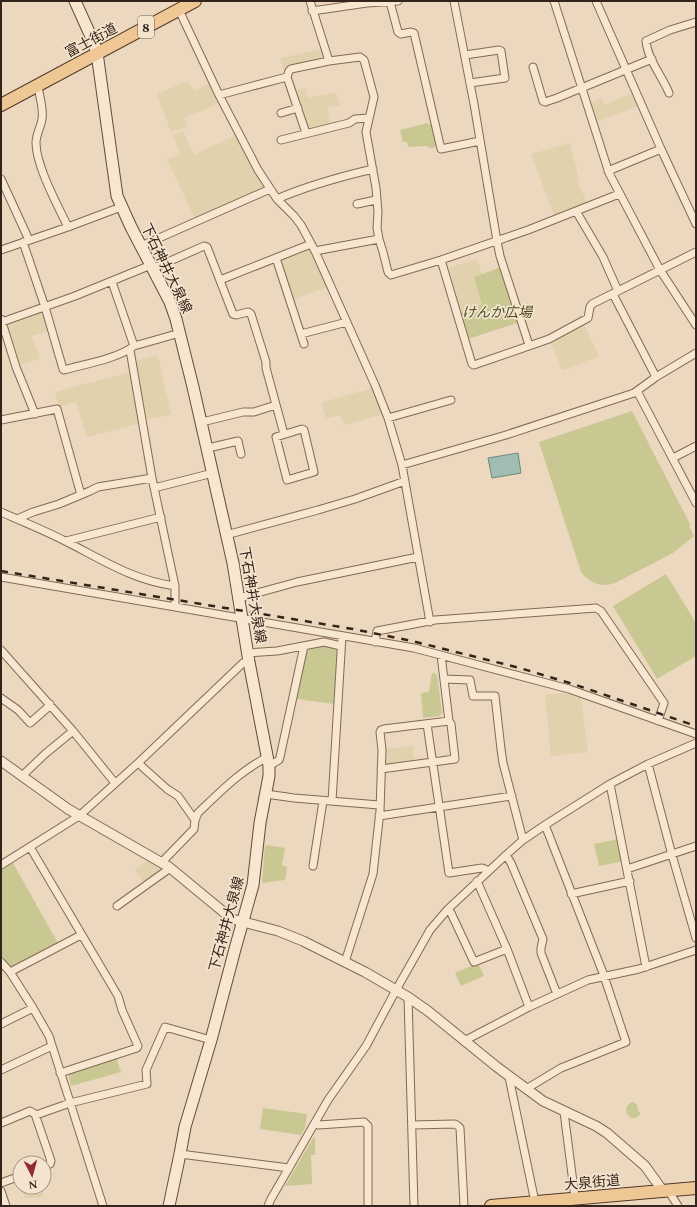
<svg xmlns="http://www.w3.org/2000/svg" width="697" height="1207" viewBox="0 0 697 1207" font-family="Spectral,'Noto Sans JP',serif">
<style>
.farmland{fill:#e1d1ac}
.green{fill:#c9c893}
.water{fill:#a1bdb1;stroke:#698a7e}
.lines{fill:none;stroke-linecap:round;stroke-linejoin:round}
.minor-casing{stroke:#836957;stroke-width:9}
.tertiary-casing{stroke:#836957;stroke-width:11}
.secondary-casing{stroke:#654a3b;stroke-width:13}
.primary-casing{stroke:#51382c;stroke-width:14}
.minor{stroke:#f7e6d0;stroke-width:7}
.tertiary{stroke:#f7e6d0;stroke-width:9}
.secondary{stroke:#f7e6d0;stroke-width:11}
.primary{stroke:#efc795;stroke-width:12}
.rail{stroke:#33241c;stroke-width:2.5;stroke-dasharray:7 7;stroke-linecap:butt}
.labels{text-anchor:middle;stroke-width:3.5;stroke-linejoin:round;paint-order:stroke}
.shield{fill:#f4e3cd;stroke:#6d5d51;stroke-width:1}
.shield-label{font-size:13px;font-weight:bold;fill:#33241c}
.street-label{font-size:14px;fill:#33241c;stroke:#f4e3cd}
.park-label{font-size:14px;font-style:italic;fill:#4a4f23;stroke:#f4e3cd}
</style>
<rect width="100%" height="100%" fill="#ecd8be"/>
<!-- farmland -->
<path class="farmland" d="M 323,49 L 325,59 L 323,60 L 284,69 L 280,58 Z
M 188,81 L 194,91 L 210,83 L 219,103 L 184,118 L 187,127 L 171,132 L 157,94 Z
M 304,88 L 306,89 L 308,98 L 336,92 L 340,105 L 327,108 L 330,124 L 310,128 L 307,126 L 296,90 Z
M 633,93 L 637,103 L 637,106 L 598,121 L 595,120 L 590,104 L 601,98 L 605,105 Z
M 183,131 L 194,155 L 236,135 L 265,189 L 195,219 L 167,159 L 180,154 L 173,135 Z
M 570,143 L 579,179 L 577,180 L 587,203 L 554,215 L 531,154 Z
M 310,248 L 328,287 L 294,299 L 281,263 L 283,258 Z
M 477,259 L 482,274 L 474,277 L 482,305 L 460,313 L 448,268 Z
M 40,312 L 43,313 L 49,331 L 32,336 L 40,359 L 18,365 L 5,325 L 7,322 Z
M 584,325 L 599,356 L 564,370 L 561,368 L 552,344 L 553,341 Z
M 158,355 L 171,414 L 146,420 L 136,361 Z
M 131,372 L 141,423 L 87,437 L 76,402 L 59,407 L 55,392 Z
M 373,388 L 384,414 L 344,425 L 341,415 L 326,419 L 322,404 L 323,402 Z
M 564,693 L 581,698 L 588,752 L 551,756 L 545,695 Z
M 413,746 L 414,762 L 389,765 L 386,763 L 386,749 Z
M 149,859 L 162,867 L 162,870 L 144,883 L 135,870 Z
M 21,1187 L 41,1187 L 44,1197 L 25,1198 Z"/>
<!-- green -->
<path class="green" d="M 427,123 L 432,125 L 436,144 L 434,148 L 428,148 L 428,146 L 408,147 L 407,142 L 403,142 L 400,130 Z
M 501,267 L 517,323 L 468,339 L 460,313 L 482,305 L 474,277 Z
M 632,411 L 690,524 L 689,526 L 694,536 L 673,553 L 615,583 C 601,588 590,583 581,572 L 539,442 Z
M 666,574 L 696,623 L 696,656 L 657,679 L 613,606 Z
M 324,646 L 336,648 L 337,650 L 334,704 L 296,699 L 307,650 Z
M 432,673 L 437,674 L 442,713 L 439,716 L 423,718 L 421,693 L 429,692 Z
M 619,839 L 624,861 L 599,866 L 594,844 Z
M 265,845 L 285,848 L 282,865 L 287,867 L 285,880 L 262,883 Z
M 13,863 L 59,945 L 10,969 L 1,958 L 1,870 Z
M 478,963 L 484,976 L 461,986 L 455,973 Z
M 116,1057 L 121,1072 L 71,1086 L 68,1074 L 68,1073 Z
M 632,1102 L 635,1103 L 638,1106 L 637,1107 L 639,1112 L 640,1112 C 640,1118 635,1118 631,1118 L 627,1114 C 625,1109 627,1104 632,1102 Z
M 263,1108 L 307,1114 L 305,1128 L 301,1135 L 260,1129 Z
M 313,1138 L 315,1138 L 315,1155 L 311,1155 L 312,1184 L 285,1186 Z"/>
<!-- water -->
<path class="water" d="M 518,453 L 521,473 L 492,478 L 488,458 Z"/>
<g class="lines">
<defs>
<path id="minor" d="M 310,1 L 329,61
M 454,1 L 474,104 L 497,241 L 500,256 L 529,345
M 554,1 L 609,173 L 660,270 L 696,325
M 596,1 L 661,149 L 696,224
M 390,2 L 398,32 L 401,34 L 411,32 L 414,33 L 441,149 L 480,141
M 179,10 L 219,95 L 258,170 L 277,199 L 294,216 L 301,225 L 315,251 L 375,385 L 388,418 L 402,465 L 430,622
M 312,11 L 367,3 L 398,1
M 465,55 L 499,50 L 501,51 L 505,78 L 470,83
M 533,67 L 543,101 L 545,102 L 557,98 L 652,59
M 38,85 C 39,96 44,109 42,119 C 41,127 36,134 36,143 C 36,166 58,206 68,227
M 669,93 C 662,76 648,60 646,41 L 670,30 L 696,22
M 219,95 L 287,77
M 281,113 L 298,108
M 306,133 L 287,77 L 289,71 L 291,69 L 329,61 L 360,57 L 364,60 L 374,97 L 366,132 L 376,188 L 378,212 L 377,228 L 379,239 L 383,252 L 388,272 L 391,275 L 441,260 L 528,230 L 619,194
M 281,140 L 349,123 L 355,119 L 369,118
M 608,171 L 661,149
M 1,179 L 29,240
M 277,199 C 309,185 339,177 373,169
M 357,204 L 376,200
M 576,211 L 603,257 L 618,291
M 23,242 L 45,307 L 63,369 L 64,370 C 85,364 117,359 134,346 L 180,333
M 141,246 L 270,189
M 1,250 L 68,227 L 121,207
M 315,251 L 379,239
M 276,258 L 304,344
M 441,260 L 472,364 L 474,365 L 549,339 L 588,318 L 590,307 L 592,304 L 696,252
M 152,269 L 204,246 L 207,247 L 233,314 L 236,315 L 248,312 L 251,314 L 266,362 L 266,368 L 284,434
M 220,280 L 311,244
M 112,282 L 134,346
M 613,294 L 656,377
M 1,319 L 16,367 L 35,414
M 2,322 L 75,296 L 151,265
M 301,334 L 347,322
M 130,350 L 152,478 L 175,586 L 175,607
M 637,391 L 696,503
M 388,418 L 451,400
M 1,420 L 57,409 L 81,495
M 202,422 L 243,412 L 254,412 L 276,405
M 302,429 L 304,430 L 314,472 L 287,480 L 276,437 Z
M 208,448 L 238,441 L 241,454
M 673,458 L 696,446
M 402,465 L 506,435 L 634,393 L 656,377 L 696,353
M 154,488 L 213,473
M 1,512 C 23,522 44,530 65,541 C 103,560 132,580 175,586
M 17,519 L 33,512 L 59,504 L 90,491 L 98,487 L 152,478
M 226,535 L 318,510 L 355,499 L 405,481
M 66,541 L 161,517
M 1,577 L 414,648 L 569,689 L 696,734
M 239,598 L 297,582 L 418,557
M 375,642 L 377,631 L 435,620 L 596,608 L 601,611 L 664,703 L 658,721
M 1,650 L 73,731 L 115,783
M 248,653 L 277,651 L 324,642 L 341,646
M 444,679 L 470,680 L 473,696 L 495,696 L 501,749 L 503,763 L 523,840
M 1,698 L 18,710 L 30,723 L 46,709 L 50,704
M 427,724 L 449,873 L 482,868 L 485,869 L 487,871
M 138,763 L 167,789 L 178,796 L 195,820
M 648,764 L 672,855 L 696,938
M 269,766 L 279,760 L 280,757 L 304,646
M 381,769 L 455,759 L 451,724 L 449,721 L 441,655
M 22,776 L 45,754 L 73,731
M 610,784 L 646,967
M 266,794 L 294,798 L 379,805
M 332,801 L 342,636
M 379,816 L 512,796
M 30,847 L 118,996 L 122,1010 L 138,1046 L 137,1048 L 60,1073
M 506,855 L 511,863 L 543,939 L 541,948 L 541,953 L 557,994
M 162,862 L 194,829 L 195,820 L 198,813 C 220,792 241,770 268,757
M 1,865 L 79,816 L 138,763 L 243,663 L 249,662
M 313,866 L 323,801
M 627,869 L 696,846
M 477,881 L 507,949 L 529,1007
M 571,894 L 630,881
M 117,906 L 166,871 L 169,867
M 448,909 L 451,913 L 474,962 L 507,949
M 1,962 L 10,972 L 33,1008 L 49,1036 L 103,1206
M 345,962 L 373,874 L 380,811 L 382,750 L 380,732 L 381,730 L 384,729 L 449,721
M 10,972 L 81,935
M 408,997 L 414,1206
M 1,1024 L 33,1008
M 464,1041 L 529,1007 L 588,980 L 639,969 L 696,950
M 1,1070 L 52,1046
M 509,1077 L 535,1202
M 526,1089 L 561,1068 L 626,1042 L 603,973 L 545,825
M 564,1112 L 575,1198
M 36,1115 L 70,1103 L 147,1084 L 146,1070 L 165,1027 L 211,1040
M 1,1123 L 30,1111 L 35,1114 L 51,1161 L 50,1164 L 44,1166
M 315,1124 L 318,1125 L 364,1122 L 368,1126 L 368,1206
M 412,1125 L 455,1124 L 458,1126 L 460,1128 L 464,1206
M 180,1154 L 289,1168
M 1,1183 L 20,1176
M 668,1190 L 678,1206
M 1,1191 L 6,1206
M 268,1206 L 271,1199 L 328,1100 L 366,1046 L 396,990 L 430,930 L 448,909 L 506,855 L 523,840 L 545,825 L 610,784 L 648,764 L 696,743"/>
<path id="tertiary" d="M 1,761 L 68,809 L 169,867 L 232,919 L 278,931 L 303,941 L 365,972 L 408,997 L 428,1011 L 497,1067 L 543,1101 L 596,1126 L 607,1133 L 645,1166 L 663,1191"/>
<path id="secondary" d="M 75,1 L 93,41 L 97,53 L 117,196 L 131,227 L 170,302 L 176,319 L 193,387 L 233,563 L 249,662 L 269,766 L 269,776 L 260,823 L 253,885 L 235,949 L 211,1040 L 185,1127 L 180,1154 L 169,1206"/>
<path id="primary" d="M 1,105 L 195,1
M 491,1206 L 696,1188"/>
</defs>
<!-- minor casing -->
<use href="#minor" class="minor-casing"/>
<!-- tertiary casing -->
<use href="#tertiary" class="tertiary-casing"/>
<!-- secondary casing -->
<use href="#secondary" class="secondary-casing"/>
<!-- primary casing -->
<use href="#primary" class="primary-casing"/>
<!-- minor -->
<use href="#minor" class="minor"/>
<!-- tertiary -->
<use href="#tertiary" class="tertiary"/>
<!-- secondary -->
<use href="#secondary" class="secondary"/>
<!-- primary -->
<use href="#primary" class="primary"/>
<!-- rail -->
<path class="rail" d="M 1,571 L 353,629 L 412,641 L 520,668 L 576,685 L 696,726"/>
</g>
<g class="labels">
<!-- shield labels -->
<rect class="shield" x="138" y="16" width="16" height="22" rx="3"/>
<g class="shield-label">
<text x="146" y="32">8</text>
</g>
<!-- street labels -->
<g class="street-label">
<text transform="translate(91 40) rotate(-28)" y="5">富士街道</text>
<text transform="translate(167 268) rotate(64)" y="5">下石神井大泉線</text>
<text transform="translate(253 595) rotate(80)" y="5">下石神井大泉線</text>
<text transform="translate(226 924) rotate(-75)" y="5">下石神井大泉線</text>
<text transform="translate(592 1182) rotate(-5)" y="5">大泉街道</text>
</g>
<!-- park labels -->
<g class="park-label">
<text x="497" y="317">けんか広場</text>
</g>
</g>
<!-- border -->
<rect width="697" height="1207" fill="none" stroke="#33241c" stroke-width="4"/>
<!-- north arrow -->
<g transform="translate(32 1175) rotate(174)"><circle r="19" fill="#f4e3cd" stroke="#a79786"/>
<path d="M0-3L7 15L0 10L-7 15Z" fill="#902a38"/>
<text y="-6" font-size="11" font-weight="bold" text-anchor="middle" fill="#33241c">N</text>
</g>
</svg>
